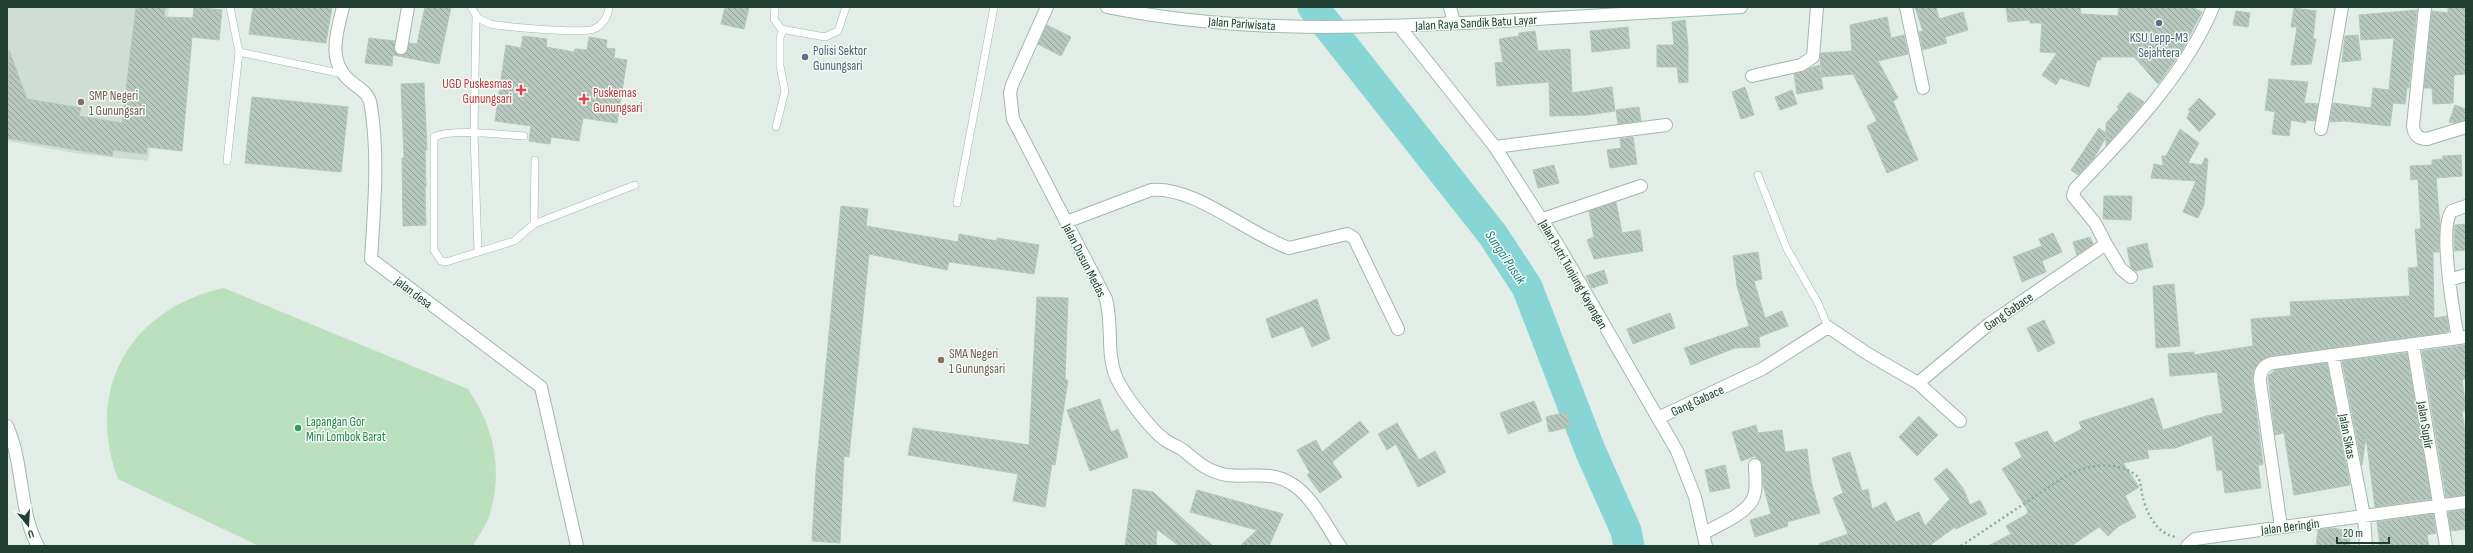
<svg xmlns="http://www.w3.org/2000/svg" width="2473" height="553" viewBox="0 0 2473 553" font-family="'Sofia Sans Condensed',sans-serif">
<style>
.built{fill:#d0ddd5}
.garden{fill:#bae0be}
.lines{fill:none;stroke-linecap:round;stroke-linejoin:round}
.river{stroke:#87d6d5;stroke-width:31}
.building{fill:url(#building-back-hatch);stroke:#b4c7bd}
.lane-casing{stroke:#a4b6ad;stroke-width:8}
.street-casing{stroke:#a4b6ad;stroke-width:14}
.secondary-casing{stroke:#a0baad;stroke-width:14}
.path{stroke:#81b39b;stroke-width:2.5;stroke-dasharray:2 3;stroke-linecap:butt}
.lane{stroke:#fff;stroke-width:7}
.street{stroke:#fff;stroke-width:12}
.secondary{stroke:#fff;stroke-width:12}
.service-dot{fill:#5c6f8a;stroke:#f3faf5;stroke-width:1.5}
.health-dot{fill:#e0444e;stroke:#f3faf5;stroke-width:1.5}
.education-dot{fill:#8d6e63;stroke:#f3faf5;stroke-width:1.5}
.leisure-dot{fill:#2e9e5b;stroke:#f3faf5;stroke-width:1.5}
.labels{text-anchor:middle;stroke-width:3;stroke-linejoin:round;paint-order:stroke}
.street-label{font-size:13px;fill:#214033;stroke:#f3faf5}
.service-label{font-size:13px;fill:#4e5e75;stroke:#f3faf5}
.health-label{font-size:13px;fill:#be3a42;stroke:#f3faf5;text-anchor:end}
.education-label{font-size:13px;fill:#785e54;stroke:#f3faf5;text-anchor:start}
.leisure-label{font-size:13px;fill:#27864d;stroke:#f3faf5;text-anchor:start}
.water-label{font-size:14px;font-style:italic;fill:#177f80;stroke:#f3faf5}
</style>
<defs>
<pattern id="building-back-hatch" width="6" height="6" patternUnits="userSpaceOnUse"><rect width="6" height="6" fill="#b7c8bf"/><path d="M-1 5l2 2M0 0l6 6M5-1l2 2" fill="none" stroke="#94a49c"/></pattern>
</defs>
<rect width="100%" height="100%" fill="#e2ede7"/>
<!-- built -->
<path class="built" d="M 7,7 L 169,7 L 148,161 L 80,154 L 7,141 Z"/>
<!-- garden -->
<path class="garden" d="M 224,288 L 468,389 C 494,427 503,469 490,514 C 487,525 478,536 473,546 L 259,546 L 118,479 C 84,389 131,308 224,288 Z"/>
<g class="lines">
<!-- river -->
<path class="river" d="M 1313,7 L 1493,235 L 1527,287 L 1590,450 L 1626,531 L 1629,546"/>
</g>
<!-- building -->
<path class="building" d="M 136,7 L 165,7 L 164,17 L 193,18 L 194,7 L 222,10 L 219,40 L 192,37 L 182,151 L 147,147 L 146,154 L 113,150 L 112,156 L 7,138 L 9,50 L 27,99 L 81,108 L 79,116 L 122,123 Z
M 253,7 L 332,7 L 326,43 L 249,34 Z
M 425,7 L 451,7 L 439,64 L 393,55 L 392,66 L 365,63 L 369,38 L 395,41 L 394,51 L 400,55 L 407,52 L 409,43 L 417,44 Z
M 725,7 L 749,7 L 744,29 L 721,24 Z
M 1915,7 L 1936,7 L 1939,19 L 1963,12 L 1968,30 L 1945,37 L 1947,43 L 1923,50 L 1919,32 L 1923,31 Z
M 2006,7 L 2080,7 L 2081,14 L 2118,16 L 2119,7 L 2192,7 L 2202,12 L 2181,52 L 2158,84 L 2134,57 L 2101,57 L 2101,60 L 2097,60 L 2089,87 L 2060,78 L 2056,85 L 2042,75 L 2057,53 L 2040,52 L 2042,23 L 2030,23 L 2030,20 L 2008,22 Z
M 2448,7 L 2466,7 L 2466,74 L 2454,75 L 2453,103 L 2433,104 L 2432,88 L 2424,88 L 2432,11 L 2448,13 Z
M 2294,8 L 2316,11 L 2313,39 L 2316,39 L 2311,64 L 2291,65 L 2297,27 L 2291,27 Z
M 2417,10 L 2409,88 L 2407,87 L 2405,104 L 2393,103 L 2390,126 L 2344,121 L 2330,122 L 2333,103 L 2371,108 L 2373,88 L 2389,90 L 2394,38 L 2361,40 L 2359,15 Z
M 2236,11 L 2250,13 L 2248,27 L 2233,25 Z
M 1887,17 L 1891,38 L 1904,35 L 1908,54 L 1878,61 L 1898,98 L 1893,101 L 1918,160 L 1887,173 L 1867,126 L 1877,121 L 1853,74 L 1822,77 L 1820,58 L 1821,53 L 1852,51 L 1850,25 Z
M 1685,20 L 1688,45 L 1688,82 L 1679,83 L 1677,67 L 1657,67 L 1657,45 L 1674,45 L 1672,22 Z
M 1047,25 L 1071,37 L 1061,56 L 1038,44 Z
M 1628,27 L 1630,48 L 1592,52 L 1590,31 Z
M 1535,31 L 1538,51 L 1570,49 L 1572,93 L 1612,87 L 1615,111 L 1588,115 L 1550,116 L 1549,82 L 1497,86 L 1495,63 L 1503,62 L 1499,39 L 1519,36 L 1519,33 Z
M 2358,35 L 2361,60 L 2342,62 L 2345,36 Z
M 523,36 L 547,39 L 546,47 L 574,52 L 575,49 L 587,50 L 589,37 L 607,40 L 606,48 L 615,49 L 614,58 L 627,60 L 617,123 L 583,118 L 579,141 L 551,137 L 550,144 L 529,141 L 531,126 L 495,121 L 506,45 L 521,48 Z
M 1819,65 L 1823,89 L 1797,94 L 1794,74 Z
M 2269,79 L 2308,82 L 2304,103 L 2318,104 L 2315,121 L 2306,120 L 2306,123 L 2291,120 L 2289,136 L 2272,134 L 2275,112 L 2265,110 Z
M 424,83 L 427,150 L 425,150 L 426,187 L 425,187 L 426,225 L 403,226 L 402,158 L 404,158 L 401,84 Z
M 1745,87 L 1754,115 L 1741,119 L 1732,92 Z
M 1792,90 L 1797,104 L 1780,110 L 1775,97 Z
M 2129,92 L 2144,102 L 2106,146 L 2106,137 L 2094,158 L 2078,175 L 2071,170 L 2099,128 L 2106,133 L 2106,123 L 2119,109 L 2117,107 Z
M 252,97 L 348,107 L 341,172 L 245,163 Z
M 2199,98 L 2216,114 L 2199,132 L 2187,118 L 2190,111 L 2188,110 Z
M 2455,105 L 2466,109 L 2466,120 L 2453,123 L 2449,122 Z
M 1639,107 L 1641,121 L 1618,124 L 1616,110 Z
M 2180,129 L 2199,143 L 2188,163 L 2202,165 L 2205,158 L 2208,159 L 2204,205 L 2198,218 L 2183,212 L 2196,181 L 2151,178 L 2154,164 L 2163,166 L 2162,156 L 2166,156 Z
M 1633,137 L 1637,164 L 1610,168 L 1607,150 L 1621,148 L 1620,139 Z
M 2461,155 L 2462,176 L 2436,178 L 2440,226 L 2439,252 L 2433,252 L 2434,318 L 2447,316 L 2449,332 L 2272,356 L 2260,361 L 2254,369 L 2252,379 L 2263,464 L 2258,465 L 2261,488 L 2225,493 L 2222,470 L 2217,471 L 2212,435 L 2175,448 L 2147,450 L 2149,458 L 2123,463 L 2139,487 L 2125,496 L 2136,517 L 2119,526 L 2108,536 L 2099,527 L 2071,546 L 1988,546 L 2011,534 L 2006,526 L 2027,514 L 2028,511 L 2002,469 L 2022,457 L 2015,443 L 2047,431 L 2054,443 L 2082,429 L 2079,422 L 2153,398 L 2163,430 L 2206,416 L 2223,413 L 2217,372 L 2170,376 L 2168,354 L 2194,352 L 2194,355 L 2253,346 L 2251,319 L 2291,316 L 2290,302 L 2410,296 L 2408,268 L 2418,267 L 2415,229 L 2421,229 L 2418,179 L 2411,180 L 2410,166 L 2432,165 L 2432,160 L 2443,159 L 2443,156 Z
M 1554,165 L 1559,183 L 1538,188 L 1533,170 Z
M 2104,196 L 2132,196 L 2131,220 L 2103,219 Z
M 1616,202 L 1622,233 L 1640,230 L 1643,251 L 1594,259 L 1587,240 L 1594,237 L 1589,211 Z
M 841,206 L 868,209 L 866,226 L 958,242 L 959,234 L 997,241 L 997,238 L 1039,245 L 1034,274 L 949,262 L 947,270 L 869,254 L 849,457 L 844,456 L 840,543 L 812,541 L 816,472 Z
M 2466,224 L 2466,250 L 2454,251 L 2455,225 Z
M 2053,233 L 2062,252 L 2042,261 L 2046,272 L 2022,282 L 2013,257 L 2042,246 L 2039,239 Z
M 2090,237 L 2093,244 L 2077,255 L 2073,242 Z
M 2147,243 L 2153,267 L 2136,271 L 2131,268 L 2127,248 Z
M 1758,252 L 1762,279 L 1754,281 L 1765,318 L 1782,311 L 1788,326 L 1759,337 L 1760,347 L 1735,348 L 1691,365 L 1684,348 L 1749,326 L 1737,286 L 1733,256 Z
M 1604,270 L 1608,283 L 1592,288 L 1586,276 Z
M 2174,284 L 2180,346 L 2156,348 L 2153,286 Z
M 1037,297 L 1068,298 L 1065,380 L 1068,380 L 1055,465 L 1052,464 L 1045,507 L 1013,501 L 1018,474 L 908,455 L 913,428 L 1029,445 Z
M 1317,299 L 1330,339 L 1312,347 L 1303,326 L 1272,338 L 1266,319 Z
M 1670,313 L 1675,328 L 1633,344 L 1627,329 Z
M 2044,320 L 2055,343 L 2038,352 L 2027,328 Z
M 2466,345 L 2466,379 L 2462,380 L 2466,407 L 2466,411 L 2462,411 L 2466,438 L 2466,495 L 2446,497 L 2422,351 Z
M 2407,353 L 2431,499 L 2375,507 L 2366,437 L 2362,465 L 2342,361 Z
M 2327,363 L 2350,485 L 2294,495 L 2284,433 L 2275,435 L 2268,376 L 2275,370 Z
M 1100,399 L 1111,432 L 1118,429 L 1128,457 L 1090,471 L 1067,410 Z
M 1534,401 L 1542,421 L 1508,434 L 1500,413 Z
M 1566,412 L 1570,427 L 1549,432 L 1546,417 Z
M 1919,416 L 1938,435 L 1917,456 L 1899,437 Z
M 1360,421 L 1369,432 L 1332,462 L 1342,477 L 1320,493 L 1307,475 L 1310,473 L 1297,450 L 1316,440 L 1322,452 Z
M 1397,423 L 1419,460 L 1435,451 L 1446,472 L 1418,487 L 1396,444 L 1387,450 L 1378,434 Z
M 1756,425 L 1758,433 L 1782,430 L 1785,452 L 1807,449 L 1811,481 L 1820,513 L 1787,522 L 1788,526 L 1755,537 L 1750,520 L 1771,514 L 1763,485 L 1762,464 L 1755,456 L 1741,461 L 1732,432 Z
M 1850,452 L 1862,491 L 1868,489 L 1872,509 L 1886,502 L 1896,522 L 1919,512 L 1925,526 L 1950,499 L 1934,479 L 1947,468 L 1963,488 L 1970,505 L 1980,500 L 1987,514 L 1956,529 L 1955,527 L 1929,546 L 1819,546 L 1819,544 L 1848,534 L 1833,498 L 1843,493 L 1832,458 Z
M 1725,465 L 1730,488 L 1710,492 L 1705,470 Z
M 1133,489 L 1153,492 L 1213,546 L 1179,546 L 1157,529 L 1156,546 L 1125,546 Z
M 1197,490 L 1283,514 L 1269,546 L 1240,546 L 1257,530 L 1190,512 Z
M 2466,510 L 2466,529 L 2451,531 L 2448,512 Z
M 2433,514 L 2436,533 L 2427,535 L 2429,546 L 2380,546 L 2377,522 Z
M 2333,528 L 2351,531 L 2349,546 L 2316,546 L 2318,530 Z"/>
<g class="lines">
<defs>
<path id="lane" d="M 471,7 L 478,18 L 490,24 C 507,27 581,34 594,29 C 603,25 608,16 609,7
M 775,7 L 774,19 L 781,29 L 825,37 L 838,31 L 846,7
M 476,15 L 474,133 L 478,252
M 239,52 L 343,74
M 776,127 L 785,91 L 780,66 L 780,37 L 783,30
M 524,136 C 503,135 452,128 434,137 L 434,250 L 441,261 L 446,262 L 514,241 L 534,224 L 635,185
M 227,161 L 239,52 L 230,7
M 1758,175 L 1787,249 L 1818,303 L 1828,327
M 957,203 L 994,7
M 534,224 L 535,160"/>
<path id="street" d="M 343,7 C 336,35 326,64 354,84 C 363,91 370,95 371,107 C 379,157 374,209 371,259 L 541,387 L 577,546
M 1047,7 L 1012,85 L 1010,93 L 1013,119 L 1106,299 C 1113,325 1106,352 1116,377 C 1123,393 1150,429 1164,439 C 1170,444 1177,446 1183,450 C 1197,462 1208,472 1227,475 C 1250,478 1271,470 1292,484 C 1313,497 1326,526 1340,546
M 1450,7 L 1454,23
M 1906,7 L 1923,88
M 2425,7 L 2413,126 C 2414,134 2418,139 2427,139 L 2466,127
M 401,48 L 408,7
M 1752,76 L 1801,65 L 1813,57 L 1817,7
M 2321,129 L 2342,7
M 1495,147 L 1666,125
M 1543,219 L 1641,186
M 1066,222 L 1151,190 C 1193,185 1248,234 1289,248 L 1347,234 L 1354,238 L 1398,329
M 2106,244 L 2121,269 L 2131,277
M 2449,280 L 2466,275
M 2458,338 C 2454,316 2438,225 2452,211 L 2466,206
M 2413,345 L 2446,546
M 2333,356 L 2364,516 L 2366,546
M 1918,383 L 1960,421
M 1658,418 L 1762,369 L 1828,327 L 1868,354 L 1918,383 L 1989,324 L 2106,244 L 2095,223 L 2073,196 L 2075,189 C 2124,138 2186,74 2213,7
M 7,426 C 24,463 19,513 38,546
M 2281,527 L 2260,382 C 2259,372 2263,365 2273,363 L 2466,337
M 1704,533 C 1718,525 1749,513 1754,496 C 1757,487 1755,474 1755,465
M 2187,546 L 2195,539 L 2466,502"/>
<path id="secondary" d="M 1107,7 C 1237,34 1371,28 1502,21 C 1582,16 1662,12 1741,7
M 1399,26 L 1495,147 L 1558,245 L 1677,451 L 1695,497 L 1706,546"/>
</defs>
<!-- lane casing -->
<use href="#lane" class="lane-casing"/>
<!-- street casing -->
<use href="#street" class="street-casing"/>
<!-- secondary casing -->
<use href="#secondary" class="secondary-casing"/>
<!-- path -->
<path class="path" d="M 1961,546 L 2064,477 C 2085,465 2116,459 2137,476 C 2141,482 2141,487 2142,494 C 2146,512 2156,534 2176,537"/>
<!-- lane -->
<use href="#lane" class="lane"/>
<!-- street -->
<use href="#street" class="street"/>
<!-- secondary -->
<use href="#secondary" class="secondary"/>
</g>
<!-- markers -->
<g class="service-dot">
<circle cx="2159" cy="23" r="4"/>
<circle cx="805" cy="57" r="4"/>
</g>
<g class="health-dot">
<path d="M519 84h4v4h4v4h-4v4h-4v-4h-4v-4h4z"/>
<path d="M582 93h4v4h4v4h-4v4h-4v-4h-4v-4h4z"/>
</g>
<g class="education-dot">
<circle cx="81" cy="102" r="4"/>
<circle cx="941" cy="360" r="4"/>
</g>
<circle class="leisure-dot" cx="298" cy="428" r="4"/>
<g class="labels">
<!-- street labels -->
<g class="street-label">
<text transform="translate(1476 22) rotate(-3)" y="5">Jalan Raya Sandik Batu Layar</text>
<text transform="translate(1242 23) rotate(4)" y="5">Jalan Pariwisata</text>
<text transform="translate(1085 260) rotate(63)" y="5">Jalan Dusun Medas</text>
<text transform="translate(1574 274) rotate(60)" y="5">Jalan Putri Tunjung Kayangan</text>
<text transform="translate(414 292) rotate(37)" y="5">jalan desa</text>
<text transform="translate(2008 311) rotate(-35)" y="5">Gang Gabace</text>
<text transform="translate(1697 400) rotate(-25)" y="5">Gang Gabace</text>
<text transform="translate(2426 425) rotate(81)" y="5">Jalan Suplir</text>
<text transform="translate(2348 436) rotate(79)" y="5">Jalan Sikas</text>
<text transform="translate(2290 526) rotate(-7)" y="5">Jalan Beringin</text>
</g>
<!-- service labels -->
<g class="service-label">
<text x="2159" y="42">KSU Lepp-M3<tspan x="2159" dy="15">Sejahtera</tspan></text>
<text x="813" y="55" text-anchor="start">Polisi Sektor<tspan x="813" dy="15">Gunungsari</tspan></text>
</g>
<!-- health labels -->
<g class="health-label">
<text x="512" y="88">UGD Puskesmas<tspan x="512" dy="15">Gunungsari</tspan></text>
<text x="593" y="97" text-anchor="start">Puskemas<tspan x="593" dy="15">Gunungsari</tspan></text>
</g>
<!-- education labels -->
<g class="education-label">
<text x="89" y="100">SMP Negeri<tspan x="89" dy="15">1 Gunungsari</tspan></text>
<text x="949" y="358">SMA Negeri<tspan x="949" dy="15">1 Gunungsari</tspan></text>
</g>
<!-- leisure labels -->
<g class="leisure-label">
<text x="306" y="426">Lapangan Gor<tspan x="306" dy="15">Mini Lombok Barat</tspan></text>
</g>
<!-- water labels -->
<g class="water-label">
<text transform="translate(1506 257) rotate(56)" y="5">Sungai Pusuk</text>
</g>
</g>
<!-- border -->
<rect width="2473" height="553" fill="none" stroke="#214033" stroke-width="16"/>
<!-- north arrow -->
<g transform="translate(28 525) rotate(162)" stroke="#f3faf5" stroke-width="3" paint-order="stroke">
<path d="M0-3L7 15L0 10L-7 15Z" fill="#214033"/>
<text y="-6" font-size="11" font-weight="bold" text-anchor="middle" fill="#214033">U</text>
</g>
<!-- scale -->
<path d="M2337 537v6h52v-6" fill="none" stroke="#214033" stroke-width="2"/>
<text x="2343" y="537" font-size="12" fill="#214033" stroke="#f3faf5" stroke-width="3" paint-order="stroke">20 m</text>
</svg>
